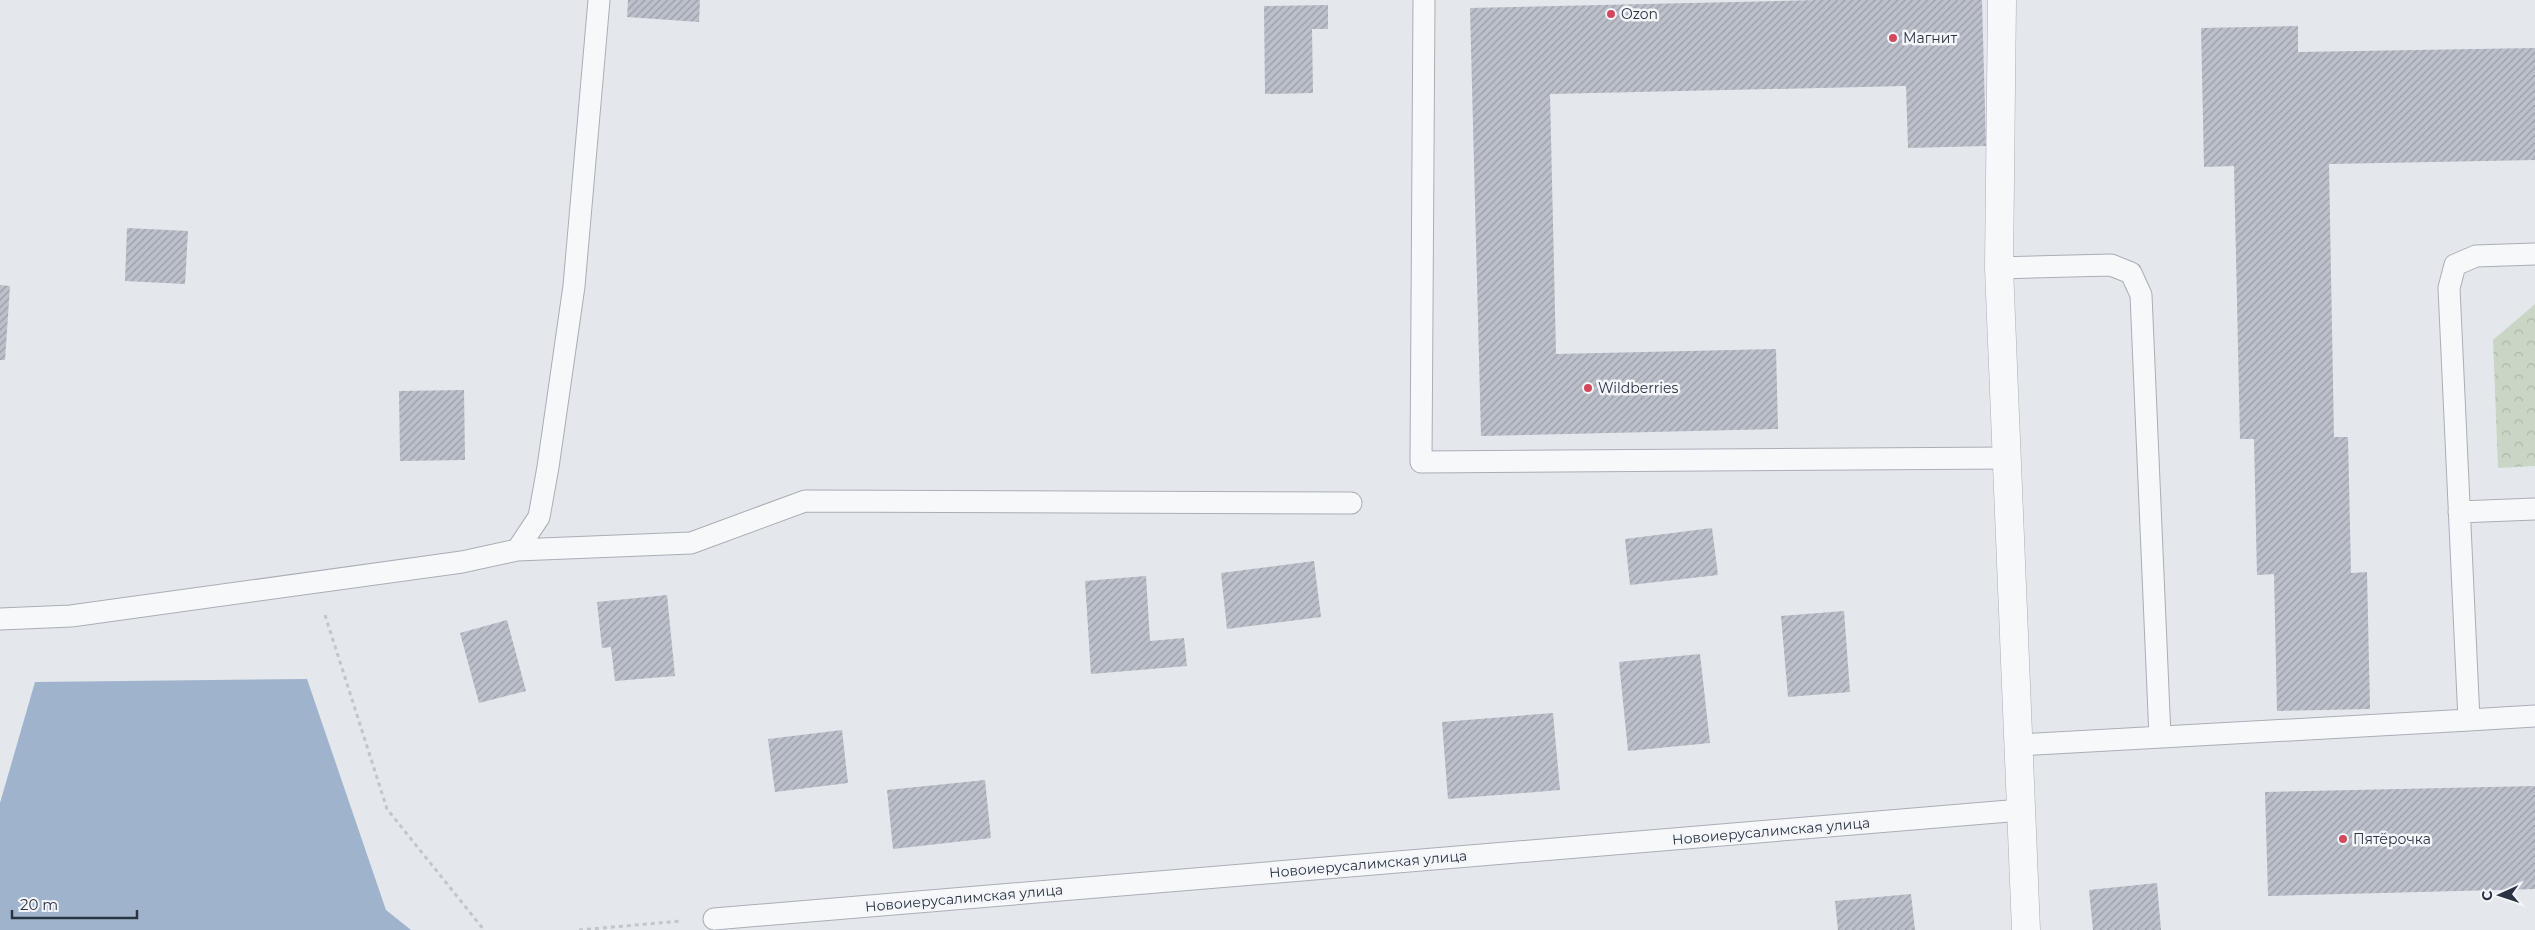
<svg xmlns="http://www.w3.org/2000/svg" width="2535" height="930" viewBox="0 0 2535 930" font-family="Montserrat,sans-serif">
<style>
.forest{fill:url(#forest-crowns)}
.water{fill:#9fb4cc}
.building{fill:url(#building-hatch)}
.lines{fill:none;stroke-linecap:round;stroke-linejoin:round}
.lane-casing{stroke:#a9aeb7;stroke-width:23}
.street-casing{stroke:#a9aeb7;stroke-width:29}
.path{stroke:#c2c5cb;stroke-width:3;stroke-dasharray:4 4;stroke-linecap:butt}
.lane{stroke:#f7f8fa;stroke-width:21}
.street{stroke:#f7f8fa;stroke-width:28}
.poi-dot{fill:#d1495b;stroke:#f4f6f9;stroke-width:2}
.labels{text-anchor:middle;stroke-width:5;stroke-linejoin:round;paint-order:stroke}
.poi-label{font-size:14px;fill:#2b3445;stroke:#f4f6f9;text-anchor:start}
.street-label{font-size:14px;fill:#2b3445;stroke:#f4f6f9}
</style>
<defs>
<pattern id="forest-crowns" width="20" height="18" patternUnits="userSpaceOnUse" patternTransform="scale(1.25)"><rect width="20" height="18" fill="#c9d6c5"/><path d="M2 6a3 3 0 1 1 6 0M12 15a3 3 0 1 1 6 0" fill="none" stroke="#adb8ab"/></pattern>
<pattern id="building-hatch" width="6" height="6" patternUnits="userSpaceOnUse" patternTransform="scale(1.25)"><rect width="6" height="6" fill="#bbc0ca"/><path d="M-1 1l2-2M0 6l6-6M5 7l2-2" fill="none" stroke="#989da6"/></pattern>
</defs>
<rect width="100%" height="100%" fill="#e4e7ec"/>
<!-- forest -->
<path class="forest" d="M 2535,304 L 2535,466 L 2498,468 L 2493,340 Z"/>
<!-- water -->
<path class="water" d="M 307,679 L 386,910 L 411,930 L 0,930 L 0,803 L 35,682 Z"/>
<!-- building -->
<path class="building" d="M 628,0 L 700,0 L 699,22 L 627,17 Z
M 1819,0 L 1982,0 L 1986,146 L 1908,148 L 1906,86 L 1550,94 L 1556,354 L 1776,349 L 1778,429 L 1481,436 L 1470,8 Z
M 1328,5 L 1328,29 L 1312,29 L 1313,93 L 1265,94 L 1264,6 Z
M 2298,26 L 2298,52 L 2535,48 L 2535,160 L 2329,164 L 2334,437 L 2348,437 L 2351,573 L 2367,572 L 2370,709 L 2277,711 L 2274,574 L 2257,575 L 2254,439 L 2240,439 L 2234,166 L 2204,167 L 2201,28 Z
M 127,228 L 188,231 L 185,284 L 125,281 Z
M 0,285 L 10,286 L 5,360 L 0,360 Z
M 464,390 L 465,460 L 400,461 L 399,391 Z
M 1712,528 L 1718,575 L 1630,585 L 1625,539 Z
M 1314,561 L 1321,617 L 1227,629 L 1221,573 Z
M 1146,576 L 1150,641 L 1184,638 L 1187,666 L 1091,674 L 1085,581 Z
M 667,595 L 675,676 L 615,681 L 611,647 L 602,648 L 597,602 Z
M 1844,611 L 1850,692 L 1788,697 L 1781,616 Z
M 507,620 L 526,691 L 479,703 L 460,633 Z
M 1700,654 L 1710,743 L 1628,751 L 1619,662 Z
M 1553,713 L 1560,790 L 1448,799 L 1442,722 Z
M 842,730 L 848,783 L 775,792 L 768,739 Z
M 985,780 L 991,838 L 893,849 L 887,790 Z
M 2535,786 L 2535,889 L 2268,896 L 2265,792 Z
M 2157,883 L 2161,930 L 2093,930 L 2089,890 Z
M 1911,894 L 1915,930 L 1838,930 L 1835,901 Z"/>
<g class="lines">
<defs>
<path id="lane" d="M 1424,0 L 1421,462 L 2007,458
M 1999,268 L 2111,265 L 2131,273 L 2141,295 L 2160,737
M 2459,512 L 2535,509
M 517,550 L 691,543 L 805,501 L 1351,503
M 0,619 L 71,616 L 462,562 L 517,550 L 539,517 L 548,467 L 574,286 L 599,0
M 2469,720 L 2535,716
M 2018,745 L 2469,720 L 2449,288 L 2455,265 L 2476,256 L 2535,254
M 714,919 L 2021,810"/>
<path id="street" d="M 2002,0 L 1999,268 L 2026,930"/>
</defs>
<!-- lane casing -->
<use href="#lane" class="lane-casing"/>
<!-- street casing -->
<use href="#street" class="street-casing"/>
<!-- path -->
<path class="path" d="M 325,615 L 387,809 L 484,930
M 579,930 L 681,921"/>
<!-- lane -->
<use href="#lane" class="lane"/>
<!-- street -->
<use href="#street" class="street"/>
</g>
<!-- markers -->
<g class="poi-dot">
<circle cx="1611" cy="14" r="5"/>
<circle cx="1893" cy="38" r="5"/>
<circle cx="1588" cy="388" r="5"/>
<circle cx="2343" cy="839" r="5"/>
</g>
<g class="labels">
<!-- poi labels -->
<g class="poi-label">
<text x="1621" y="19">Ozon</text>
<text x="1903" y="43">Магнит</text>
<text x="1598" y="393">Wildberries</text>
<text x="2353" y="844">Пятёрочка</text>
</g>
<!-- street labels -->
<g class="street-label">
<text transform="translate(1771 831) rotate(-5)" y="5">Новоиерусалимская улица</text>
<text transform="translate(1368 864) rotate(-5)" y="5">Новоиерусалимская улица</text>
<text transform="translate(964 898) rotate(-5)" y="5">Новоиерусалимская улица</text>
</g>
</g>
<!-- north arrow -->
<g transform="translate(2500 895) rotate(267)" stroke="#f4f6f9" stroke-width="4" paint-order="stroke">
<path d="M0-4L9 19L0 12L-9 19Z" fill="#2b3445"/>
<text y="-8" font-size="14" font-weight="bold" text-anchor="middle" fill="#2b3445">С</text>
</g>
<!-- scale -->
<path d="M12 910v8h125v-8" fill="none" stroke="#2b3445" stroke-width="2.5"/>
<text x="20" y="910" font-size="15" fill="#2b3445" stroke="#f4f6f9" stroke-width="4" paint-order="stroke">20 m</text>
</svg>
